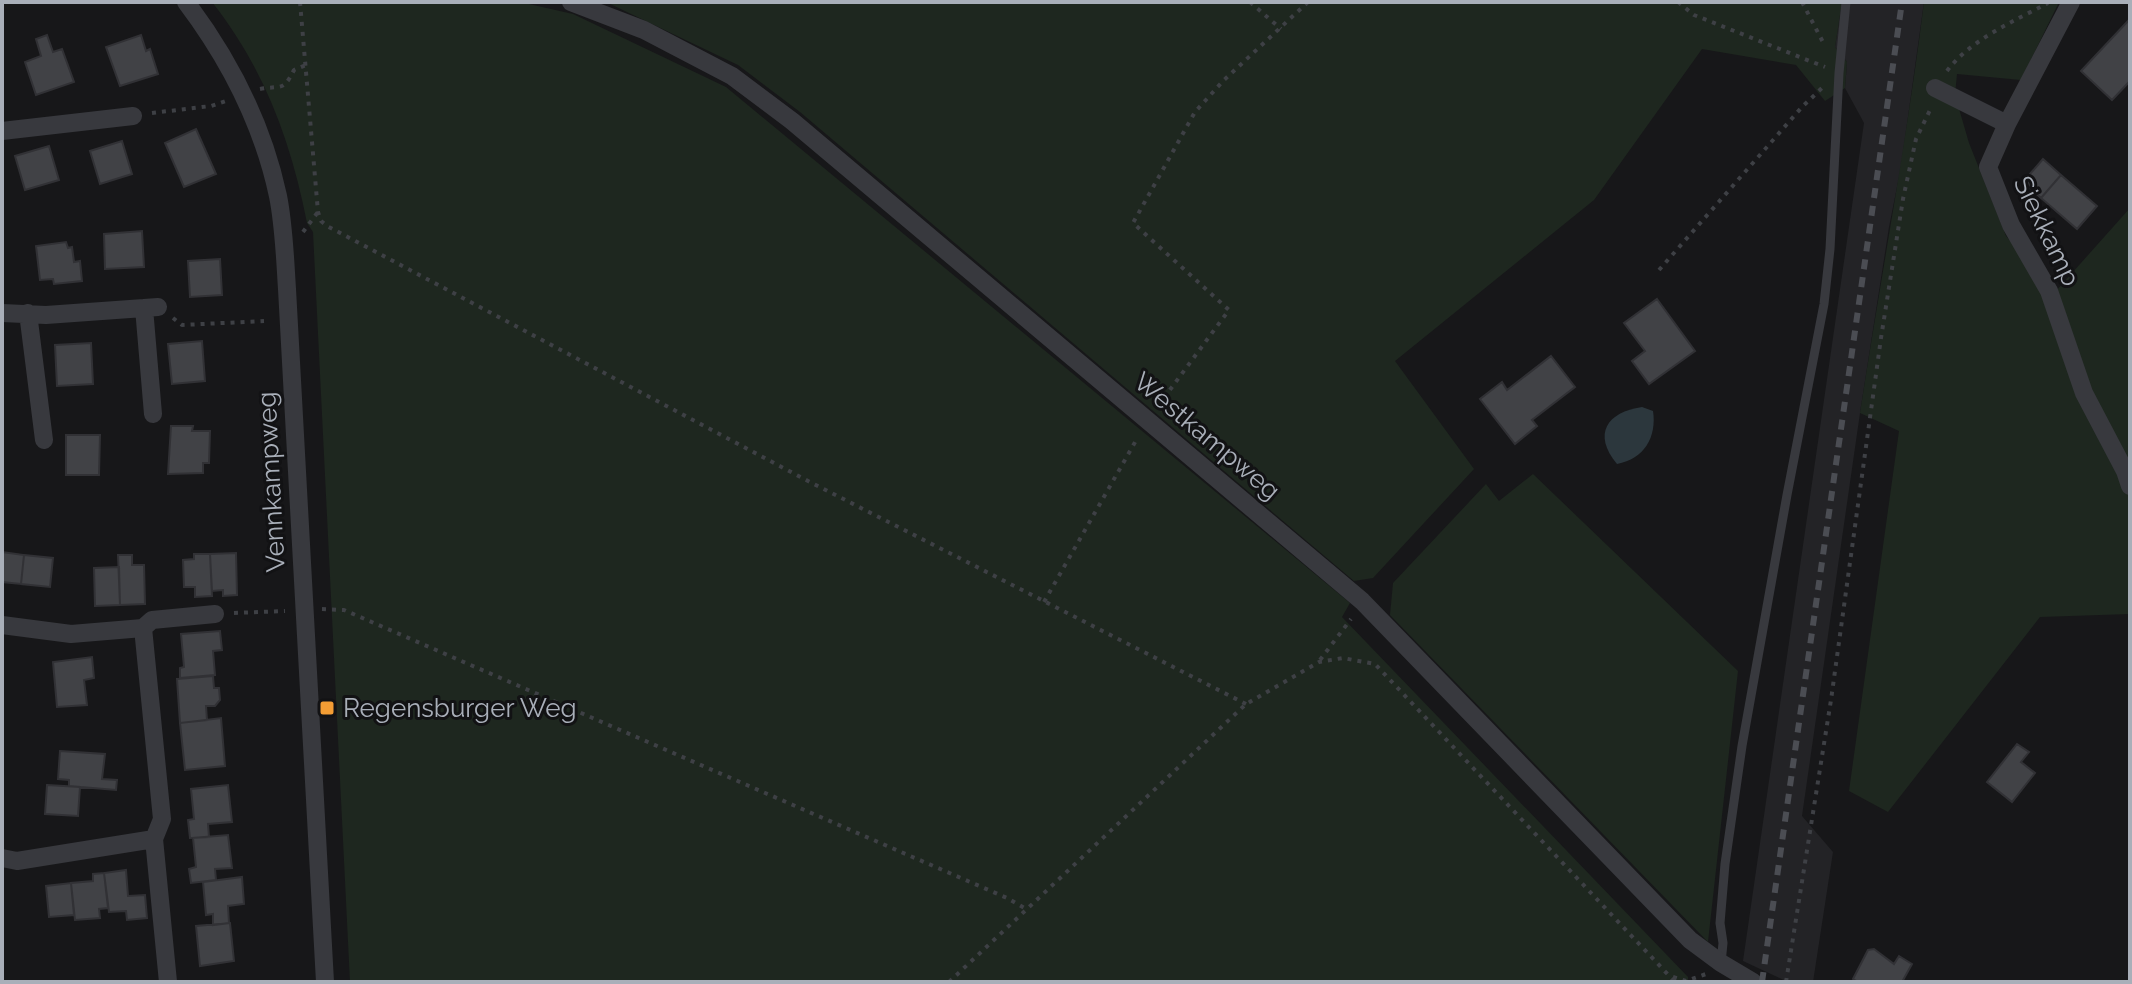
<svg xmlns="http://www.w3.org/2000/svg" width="2132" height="984" font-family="Raleway,sans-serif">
	<rect width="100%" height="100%" fill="#171719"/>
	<!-- built -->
	<path fill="#232326" d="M1842,2H1924L1901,167L1889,227L1860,413L1802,816L1833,852L1813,982H1788L1743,961L1864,123L1845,88L1847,62L1835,47Z"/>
	<!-- green -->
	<path fill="#1e271f" d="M212,2H520L573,14L726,87L1350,603L1342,617L1688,977V982H350L313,232L307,223C291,141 264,68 212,2Z
		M606,2H1842L1835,47L1847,62L1845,88L1825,101L1796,65L1702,49L1594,200L1395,361L1474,469L1373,578L1354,581L800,112L738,65Z
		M1924,2H2059L2021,80L1957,74L1955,95L1969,143L2006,236L2056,291L2130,208V614L2040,617L1888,812L1849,791L1899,431L1860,413C1881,276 1907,140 1924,2Z
		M1533,474L1738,671L1708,942L1390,615L1393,583L1486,484L1499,501Z"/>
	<!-- water -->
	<path fill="#2c373d" d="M1642,407L1653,411C1657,437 1644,459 1617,464C1592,434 1607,412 1642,407Z"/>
	<!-- building -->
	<path fill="#414246" stroke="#313135" stroke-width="2" d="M2128,21L2130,23V81L2112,100L2081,71Z
		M47,35L53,52L62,49L74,82L36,95L25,62L41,56L36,39Z
		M141,35L146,51L150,49L158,74L120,86L106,47Z
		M196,129L216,174L184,187L165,143Z
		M122,141L132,174L100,184L90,151Z
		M49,146L59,180L25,190L15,156Z
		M2043,159L2061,175L2041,198L2023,182Z
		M2061,175L2097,206L2077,229L2041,198Z
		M142,231L144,267L105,269L104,234Z
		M66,242L68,248L72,247L74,262L80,261L82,281L54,284L53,279L40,280L36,246Z
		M220,259L222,295L190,297L188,261Z
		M1657,299L1695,351L1649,384L1632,361L1645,351L1624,323Z
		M202,341L205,381L172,384L168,344Z
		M91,343L93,384L57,386L55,345Z
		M1551,356L1575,387L1532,420L1537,426L1515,444L1480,399L1502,382L1507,390Z
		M171,426H193L192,431H210L209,463H203V473L168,474Z
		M66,435H100L99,475H66Z
		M2,552L24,555L21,584L2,582Z
		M236,553L237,595L223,596V590L212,591L210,554Z
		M194,554H210L212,596L195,597V587H184L183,560L194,559Z
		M24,555L53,558L50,587L21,584Z
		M118,555H132V565H144L145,604L120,605Z
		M119,567L120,605L95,606L94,568Z
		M220,631L222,650L213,651L215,675L180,678V668L184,667L181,634Z
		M92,657L94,678L84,680L87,705L57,707L53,662Z
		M213,676L214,688H219L220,700L215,706H206L207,720L180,723L177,679Z
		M221,718L225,766L185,770L180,723Z
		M2017,744L2029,752L2021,762L2035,773L2012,802L1987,782Z
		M60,751L105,754L102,779L117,780L116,790L69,786V780L58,779Z
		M47,785L80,787L78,816L45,814Z
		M228,785L232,822L208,824L209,837L190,838L188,820L194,819L191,789Z
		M228,835L232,868L215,869L216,880L191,883L189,869L196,867L193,838Z
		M126,870L128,896L145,895L147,918L127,920L126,911L109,912L104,873Z
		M104,873L108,908L99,909L100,918L75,920L71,883L93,881V874Z
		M242,877L244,904L228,906L229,923L213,925V914L206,915L203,882Z
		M71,883L74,915L49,917L46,886Z
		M230,923L234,961L200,966L196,926Z
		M1874,949L1894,964L1899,956L1912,964L1902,982H1858L1853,979L1868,950Z"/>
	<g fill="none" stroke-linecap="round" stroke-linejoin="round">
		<!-- path -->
		<path stroke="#3e4045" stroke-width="4" stroke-dasharray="4 6" stroke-linecap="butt" d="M300,2L318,212L321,221L327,226L808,481L1246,704
			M1250,2L1281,29
			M1678,2L1694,15L1825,67
			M1802,2L1825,46
			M1947,71C1970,40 2014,21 2048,3
			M260,89C282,85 283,92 294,70L306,65
			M152,113L211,106L226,101
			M303,232L318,212
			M1659,270L1802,107L1822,88
			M173,318L182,325L264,321
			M1158,406L1229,310L1133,223L1195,112L1223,81L1308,2
			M1044,602L1138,437
			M322,609L344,610L1007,898L1026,909
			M234,613L285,611
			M1320,660L1351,619
			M1673,977L1686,981L1706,974
			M949,982L1246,704L1319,662L1343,658L1375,664L1675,982
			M1786,982L1831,700L1881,338L1903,199L1916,139L1931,108"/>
		<!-- service -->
		<path stroke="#38393e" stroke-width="9" d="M1721,963L1723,943L1720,923L1725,864L1742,746L1787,495L1824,304L1830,249L1839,73L1846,2"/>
		<!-- minor -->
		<path stroke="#38393e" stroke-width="18" d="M186,2C229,59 263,126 278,196C284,226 285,258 287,289L325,982
			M571,2L644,30L732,76L792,121L1362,601L1690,940L1721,963L1753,982
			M2071,2L2007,124L1988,167L2011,225L2049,291L2084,393L2125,471L2130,486
			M1935,88L2007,124
			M2,131L133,116
			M144,308L153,414
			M2,313L46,315L158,307
			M28,313L44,440
			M2,625L71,634L143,628L162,819L154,839L17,861L2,858
			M143,628L152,620L215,614
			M154,839L168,982"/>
		<!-- rail -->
		<path stroke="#4b4d53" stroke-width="6" stroke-dasharray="10 8" stroke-linecap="butt" d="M1762,982L1902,2"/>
	</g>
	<!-- markers -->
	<rect fill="#f39d34" stroke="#121214" stroke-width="3" x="319" y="700" width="16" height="16" rx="4"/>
	<g text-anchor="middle" stroke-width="6" stroke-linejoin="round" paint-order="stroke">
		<!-- street labels -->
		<g font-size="26" fill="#a9afb9" stroke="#121214">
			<text transform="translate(2047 231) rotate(64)" y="9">Siekkamp</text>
			<text transform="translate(1207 436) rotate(40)" y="9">Westkampweg</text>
			<text transform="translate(271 482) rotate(-93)" y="9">Vennkampweg</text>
		</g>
		<!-- poi labels -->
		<g font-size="26" fill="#a9afb9" stroke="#121214" text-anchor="start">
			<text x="343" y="717">Regensburger Weg</text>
		</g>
	</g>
	<!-- border -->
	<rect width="2132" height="984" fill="none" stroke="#a9afb9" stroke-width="8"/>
</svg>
